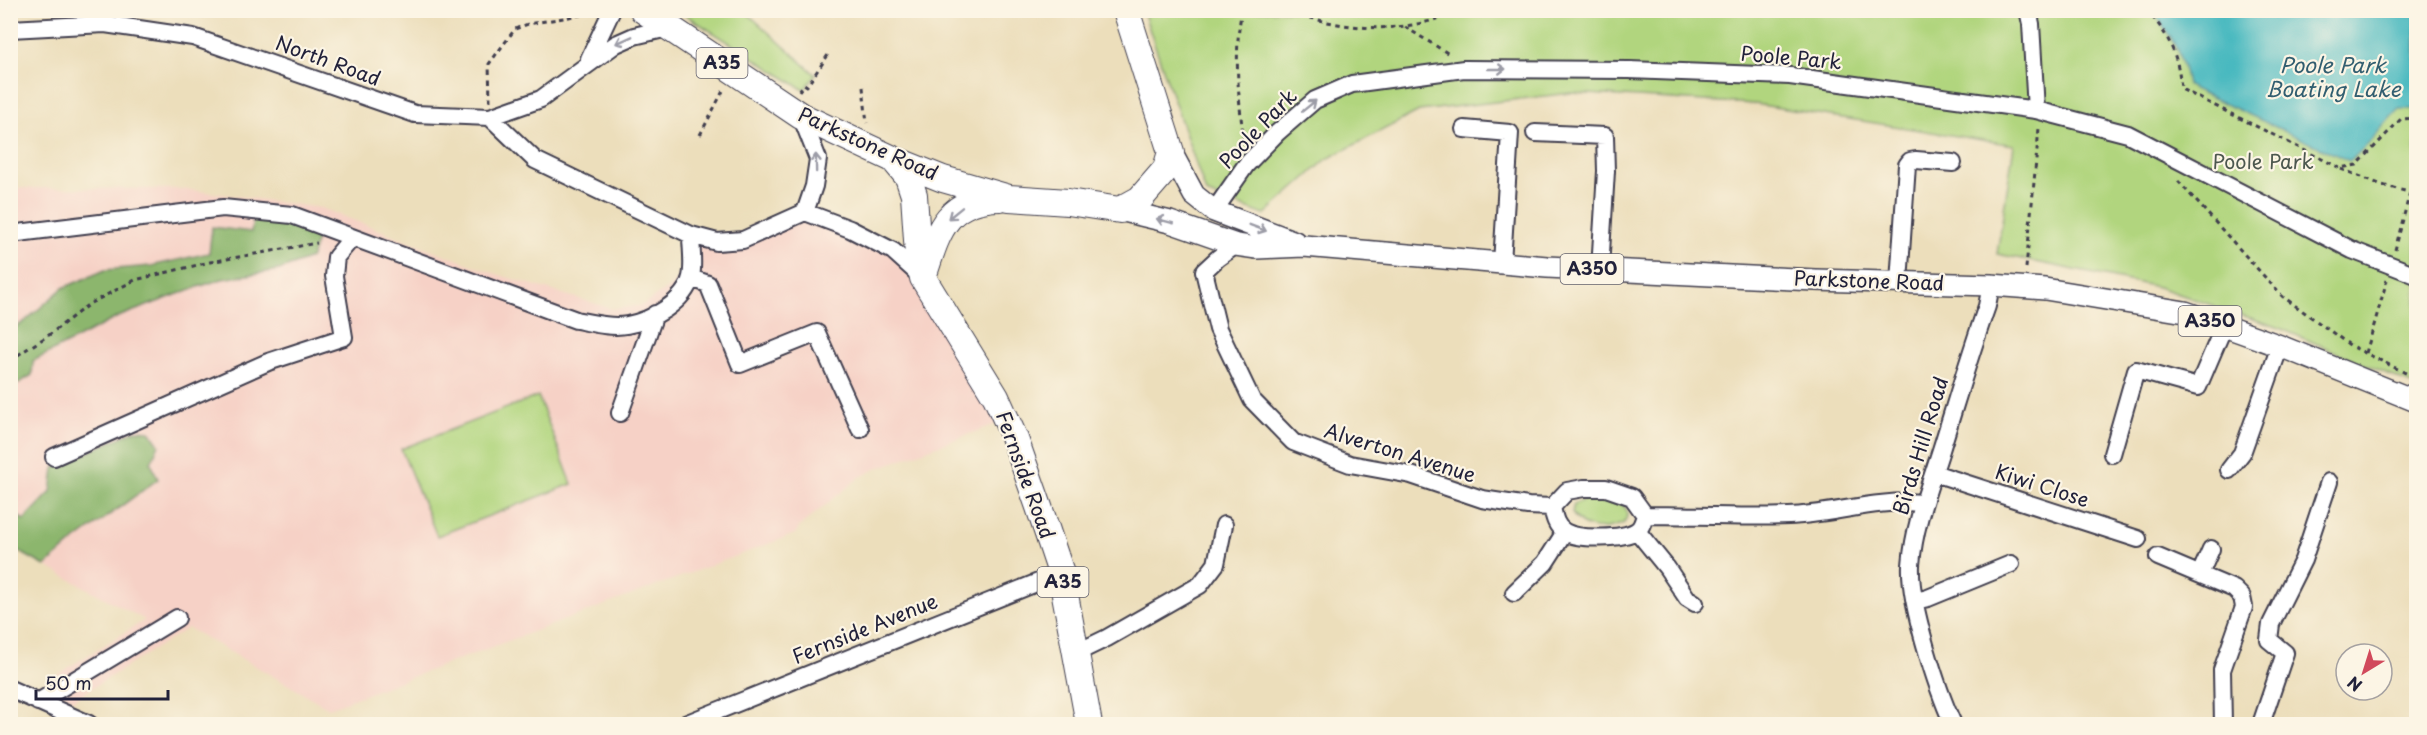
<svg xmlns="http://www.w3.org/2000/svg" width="2427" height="735" font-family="'Playpen Sans',sans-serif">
	<rect width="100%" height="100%" fill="#fcf5e5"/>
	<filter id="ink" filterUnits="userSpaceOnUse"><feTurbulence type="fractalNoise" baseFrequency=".0167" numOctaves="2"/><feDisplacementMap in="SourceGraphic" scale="12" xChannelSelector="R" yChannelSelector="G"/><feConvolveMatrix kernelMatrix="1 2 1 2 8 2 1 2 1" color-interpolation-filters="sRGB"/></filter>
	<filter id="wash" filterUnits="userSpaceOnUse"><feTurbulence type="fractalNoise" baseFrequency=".008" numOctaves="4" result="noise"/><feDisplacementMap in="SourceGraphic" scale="24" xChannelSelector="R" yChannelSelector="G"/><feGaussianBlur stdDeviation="1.35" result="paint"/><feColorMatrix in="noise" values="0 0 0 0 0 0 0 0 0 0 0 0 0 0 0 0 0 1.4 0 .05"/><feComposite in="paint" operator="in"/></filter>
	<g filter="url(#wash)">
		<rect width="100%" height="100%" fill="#ecdebb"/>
		<!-- built -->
		<path fill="#f6d1c6" d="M11,188L184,189L321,208L493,273L613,309L643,305L679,280L692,260L691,235L717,242L805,212L893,251L1007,420L878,468L860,477L801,525L795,534L329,708L188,628L73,700L45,682L145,620L11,547Z"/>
		<!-- green -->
		<path fill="#b1d57e" stroke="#6a7c5c" stroke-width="1.5" d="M679,11H750L748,14L816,75L804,90Z
			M1143,11H2416V386L2277,327L2158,287L1997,254L2014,145L1755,104L1571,93L1419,111L1327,159L1264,215L1206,193Z
			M538,396L572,484L437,536L401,449Z
			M1596,496C1611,499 1636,503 1624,523C1605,531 1583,532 1572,513L1574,504L1587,498Z"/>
		<!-- forest -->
		<path fill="#8cb66d" stroke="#576c54" stroke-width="1.5" d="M256,211L321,226L311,258L279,270L222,279L186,291L118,317L33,361L32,375L11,388V330L24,322L63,288L105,270L151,266L209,253L212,227L251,232Z
			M136,430L150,431L159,444L151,463L158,479L73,542L45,566L11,547V512L24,520L51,492L54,468Z"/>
		<!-- water -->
		<path fill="#4ab9c0" stroke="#366e7e" stroke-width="1.5" d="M2153,11H2416V109H2399C2381,126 2369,147 2349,161L2187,86C2182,53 2172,38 2153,11Z"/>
	</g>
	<g filter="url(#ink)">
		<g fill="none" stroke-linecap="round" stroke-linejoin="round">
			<!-- minor casing -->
			<g stroke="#403e4e" stroke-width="20">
				<path id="minor" d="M2028,10L2031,24L2036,110
					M10,29L105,24L193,37L415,114L490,117L541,99L616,44L634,36L668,28
					M589,59L612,10
					M490,117L535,160L691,235L717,242L743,240L805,212L814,186L818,159L801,116
					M1464,129L1510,133L1502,263
					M1535,133L1605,136L1606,171L1600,269
					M1214,211L1246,165L1277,133L1315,100L1352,84L1464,69L1629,70L1790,76L2036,110L2128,134L2352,250L2416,275
					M805,212L850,229L893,251L923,278
					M10,234L223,208L292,215L576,320C592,323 611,328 627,325C651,321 685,302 691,277C694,264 691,248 691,235
					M1236,245L1218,258L1204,271L1218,329L1252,400L1293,442L1350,464L1411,475L1482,499L1528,506L1552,507
					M691,278L708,284L740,364L817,333L860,429
					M1899,282L1907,165L1910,161L1916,160L1953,163
					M620,413L655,314
					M2112,454L2136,370L2198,387L2224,326
					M54,457L268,362L344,337L334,276L336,257L352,238
					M2229,470L2242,453L2280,346
					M1934,473L2138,539
					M1584,488H1606L1632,497L1645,515C1643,521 1642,528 1636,531C1623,539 1579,540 1565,532C1556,527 1554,517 1552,507L1567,491Z
					M1645,515C1692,515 1741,518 1789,516C1833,514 1878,499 1922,503
					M1637,531L1667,568L1687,598L1695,603
					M2158,557L2234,589L2242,597L2244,607L2222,670L2223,724
					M2200,574L2211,549
					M1514,593L1545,563L1565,532
					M1915,601L1928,598L2011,564
					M1076,653L1107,638L1200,585L1216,564L1224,525
					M10,689L89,724
					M38,702L177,618
					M685,724L1061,573
					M1953,724C1937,689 1909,603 1911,565C1914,525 1929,488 1941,450C1956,402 1970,354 1987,306L1991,285
					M2261,724L2285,653L2269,640L2271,624L2303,560L2329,482"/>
			</g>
			<!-- major casing -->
			<g stroke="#403e4e" stroke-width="24">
				<path id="major" d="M1171,152L1194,195L1214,211L1295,242
					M1120,210L1170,222L1236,245L1257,248L1304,246L1547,267L1815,280L1991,285L2045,289L2185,312L2280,346L2416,401"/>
			</g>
			<!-- highway casing -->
			<g stroke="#403e4e" stroke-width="28">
				<path id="highway" d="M643,10L801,116L893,159L943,179L1009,198L1068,202L1120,210L1140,199L1166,169L1171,152L1126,10
					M893,159L908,177L914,195L918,255L923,278L996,397L1015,439L1039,507L1061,573L1089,724
					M925,271C939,228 948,199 1000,198"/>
			</g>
			<!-- path -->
			<path stroke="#403e4e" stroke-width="3" stroke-dasharray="4.5 4.5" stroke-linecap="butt" d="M1242,10C1233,53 1239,100 1244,143
				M1284,10C1345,30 1400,37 1461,10
				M2146,10C2169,33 2179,58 2181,89L2340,168L2357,165L2401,119L2416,118
				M1405,27L1449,54
				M863,87L867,123
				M799,91L804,84L807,86L828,55
				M490,101L489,64L515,29L528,24L592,13
				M700,135L724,89
				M2341,169L2382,185L2416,194
				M2178,181L2282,296L2351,346L2416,378
				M2395,250L2416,169
				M2026,268L2039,128
				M2366,353L2387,280
				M10,360L49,335L89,304L135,280L210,262L317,243"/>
			<!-- minor -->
			<use href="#minor" stroke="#fff" stroke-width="16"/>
			<!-- major -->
			<use href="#major" stroke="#fff" stroke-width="21"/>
			<!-- highway -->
			<use href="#highway" stroke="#fff" stroke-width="26"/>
		</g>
		<!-- one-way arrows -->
		<defs><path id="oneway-shaft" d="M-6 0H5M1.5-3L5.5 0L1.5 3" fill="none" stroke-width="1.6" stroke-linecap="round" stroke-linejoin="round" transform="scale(1.5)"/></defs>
		<g stroke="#9c9ca7">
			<use href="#oneway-shaft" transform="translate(624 40) rotate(156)"/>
			<use href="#oneway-shaft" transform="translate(1497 69)"/>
			<use href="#oneway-shaft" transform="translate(1309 106) rotate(-39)"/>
			<use href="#oneway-shaft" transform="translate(816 163) rotate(-91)"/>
			<use href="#oneway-shaft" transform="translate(955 213) rotate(141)"/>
			<use href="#oneway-shaft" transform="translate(1165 221) rotate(-165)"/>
			<use href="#oneway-shaft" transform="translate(1258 228) rotate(21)"/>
		</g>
	</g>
	<g text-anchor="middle" stroke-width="4.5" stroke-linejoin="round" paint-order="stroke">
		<!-- shield labels -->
		<g fill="#fcf5e5" stroke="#63616e" stroke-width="1.5">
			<rect x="696.5" y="48" width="51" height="30" rx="4.5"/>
			<rect x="1560.5" y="254" width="63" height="30" rx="4.5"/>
			<rect x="2178.5" y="306" width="63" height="30" rx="4.5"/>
			<rect x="1037.5" y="567" width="51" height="30" rx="4.5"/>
		</g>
		<g font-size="18" font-weight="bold" fill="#22223b">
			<text x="722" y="69">A35</text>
			<text x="1592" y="275">A350</text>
			<text x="2210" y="327">A350</text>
			<text x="1063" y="588">A35</text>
		</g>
		<!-- street labels -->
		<g font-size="20" fill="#22223b" stroke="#fcf5e5">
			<text transform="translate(1791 58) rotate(5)" y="7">Poole Park</text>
			<text transform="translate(328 61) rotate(20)" y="7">North Road</text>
			<text transform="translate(1258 129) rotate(-46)" y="7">Poole Park</text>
			<text transform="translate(868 144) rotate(24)" y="7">Parkstone Road</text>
			<text transform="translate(1869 281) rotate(2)" y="7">Parkstone Road</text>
			<text transform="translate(1921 446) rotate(-73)" y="7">Birds Hill Road</text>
			<text transform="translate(1400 453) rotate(17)" y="7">Alverton Avenue</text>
			<text transform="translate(1025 475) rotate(70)" y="7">Fernside Road</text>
			<text transform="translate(2042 486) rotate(18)" y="7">Kiwi Close</text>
			<text transform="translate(865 629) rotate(-22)" y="7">Fernside Avenue</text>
		</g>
		<!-- park labels -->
		<g font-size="20" fill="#4d584f" stroke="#fcf5e5">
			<text x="2263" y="169">Poole Park</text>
		</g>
		<!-- water labels -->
		<g font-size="21" font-style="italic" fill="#325e70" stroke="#fcf5e5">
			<text x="2333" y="73">Poole Park<tspan x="2333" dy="24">Boating Lake</tspan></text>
		</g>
	</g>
	<!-- margin -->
	<rect width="2427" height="735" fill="none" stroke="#fcf5e5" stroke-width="36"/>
	<!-- north arrow -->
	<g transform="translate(2364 672) rotate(218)"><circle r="28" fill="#fcf5e5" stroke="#a5a1a1" stroke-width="1.5"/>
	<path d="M0-4.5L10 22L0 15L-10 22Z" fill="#d1495b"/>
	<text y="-9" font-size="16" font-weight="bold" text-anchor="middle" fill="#22223b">N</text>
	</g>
	<!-- scale -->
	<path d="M36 690v9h132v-9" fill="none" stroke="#22223b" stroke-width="3"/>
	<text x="45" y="690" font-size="18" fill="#22223b" stroke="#fcf5e5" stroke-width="4.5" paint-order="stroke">50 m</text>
</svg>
